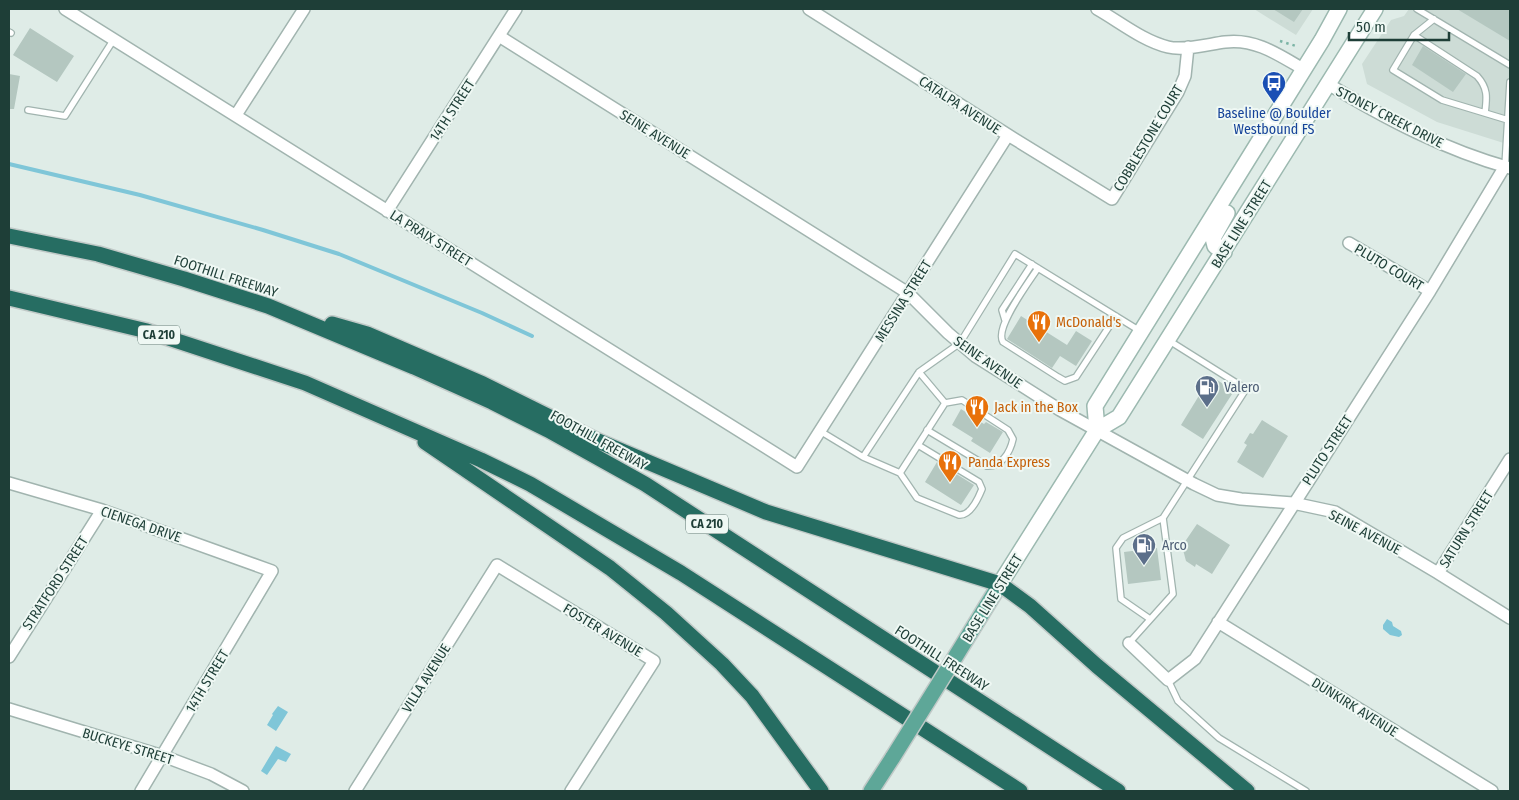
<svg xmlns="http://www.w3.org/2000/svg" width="1519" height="800" font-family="'Fira Sans Condensed',sans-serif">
	<rect width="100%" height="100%" fill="#dfece7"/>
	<!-- built -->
	<path fill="#cddcd6" d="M1254,9H1313L1296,35Z
		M1409,9H1510V145L1437,122L1367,84L1362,64L1391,20L1404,16Z"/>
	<!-- water -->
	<path fill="#7fc6d8" d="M1387,619L1392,622L1393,626L1401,631L1402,635L1399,637L1390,635L1383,629V625Z
		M278,706L288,712L276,731L267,725L273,715L272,714Z
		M276,746L291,754L286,762L278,759L267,775L261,771Z"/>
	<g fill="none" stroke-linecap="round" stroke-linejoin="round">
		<!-- stream -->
		<path stroke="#7fc6d8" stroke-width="4" d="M9,164L140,195L263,230L339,254L482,313L532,336"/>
	</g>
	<!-- building -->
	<path fill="#b4c7c0" d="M1273,9H1303L1294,22Z
		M1457,9H1510V41Z
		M30,28L74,56L57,82L13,55Z
		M1423,46L1466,74L1453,92L1412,65Z
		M9,74L20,76L14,109H9Z
		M1021,316L1067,345L1076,331L1092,341L1076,366L1060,356L1052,368L1007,339Z
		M1211,376L1234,391L1203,439L1181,425Z
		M961,409L984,424L986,422L1003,432L990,453L971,441L973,438L952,425Z
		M1262,420L1288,436L1263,478L1237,462L1247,445L1244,443L1250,433L1253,434Z
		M937,462L974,485L961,505L925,482Z
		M1197,524L1230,545L1212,574L1196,564L1195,567L1186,561L1182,546Z
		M1157,548L1161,580L1128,584L1124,552Z"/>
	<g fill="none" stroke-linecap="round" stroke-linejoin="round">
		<!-- lane casing -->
		<g stroke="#a1b4af" stroke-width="8">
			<path id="lane" d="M1417,9L1510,65
				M1434,19L1414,35L1393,70L1442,100L1508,120
				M9,32L11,33
				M1414,35L1477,76C1488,88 1487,97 1485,113
				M28,110L65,116L114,39
				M1505,166L1510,82
				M1038,268C1029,282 994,328 1003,342L1058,377L1065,381L1076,377L1116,316
				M1005,320L1002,310L1032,264
				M927,430L987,466C1001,467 1010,453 1013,439L1008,430L962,400L945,403
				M820,431L863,457L919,372L960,343L1015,254L1140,331
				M863,457L900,473L945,403L919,372
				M900,473L917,498L959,515C970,516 978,499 982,489L979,482L918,445
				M1150,619L1121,599L1116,548L1123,538L1163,518
				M1129,643L1173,594L1163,518L1246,389L1168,340
				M1168,680L1178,701L1219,738L1306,791"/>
		</g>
		<!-- street casing -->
		<g stroke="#a1b4af" stroke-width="14">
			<path id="street" d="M65,9L797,467L1008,135
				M809,9L1008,135L1112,199L1178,92L1185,76L1188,47
				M1097,9C1120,22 1143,41 1168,47C1184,51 1209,44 1225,42C1255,38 1279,55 1303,69
				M499,36L908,293L948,333L975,356L1060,410L1194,484L1217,495L1241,499L1293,503L1335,512L1438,573L1510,618
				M1328,84C1386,119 1445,150 1510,168
				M236,115L304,9
				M387,211L516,9
				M1349,243L1430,291
				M9,483L102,510L272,571L141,791
				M1438,573L1510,459
				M1218,622L1492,791
				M1129,643L1168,680L1195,659L1430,291L1505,166
				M9,657L102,510
				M9,709L163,756L211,774L243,791
				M355,791L497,565L654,661L571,791"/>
		</g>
		<!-- secondary casing -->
		<g stroke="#9cb9b0" stroke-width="18">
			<path id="secondary" d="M1224,252L1215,246L1213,238L1227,213
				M1097,430L1095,406L1322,40L1339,9
				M1000,584L1097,430L1119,417L1375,9"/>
		</g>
		<!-- primary casing -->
		<g stroke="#c0c9c7" stroke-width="18">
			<path id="primary" d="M951,664L1000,584
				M871,791L893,757"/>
		</g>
		<!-- highway casing -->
		<g stroke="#c0c9c7" stroke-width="18">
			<path id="highway" d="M9,236L98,254L184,279L268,306L414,367L492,402L548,430L645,484L1118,791
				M9,298L147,331L305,383L481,460L530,484L681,573L1020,791
				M332,324L367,334L483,384L598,441L766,512L1000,584L1030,606L1097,666L1247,791
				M425,442L610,568L666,613L722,664L752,696L821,791"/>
		</g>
		<!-- path -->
		<path stroke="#7bb4a5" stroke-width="2.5" stroke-dasharray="2.5 4" stroke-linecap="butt" d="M1280,41L1296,46"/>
		<!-- lane -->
		<use href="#lane" stroke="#fff" stroke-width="5.5"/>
		<!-- street -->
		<use href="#street" stroke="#fff" stroke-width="11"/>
		<!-- secondary -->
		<use href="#secondary" stroke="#fff" stroke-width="15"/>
		<!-- primary -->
		<use href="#primary" stroke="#5ea798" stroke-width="15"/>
		<!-- highway -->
		<use href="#highway" stroke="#266d62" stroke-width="15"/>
		<!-- primary-bridge casing -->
		<g stroke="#c0c9c7" stroke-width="18" stroke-linecap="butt">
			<path id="primary-bridge" d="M893,757L951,664"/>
		</g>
		<!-- primary-bridge -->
		<use href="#primary-bridge" stroke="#5ea798" stroke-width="15"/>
	</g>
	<!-- icons -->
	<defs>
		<g id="bus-pin" transform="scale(1.25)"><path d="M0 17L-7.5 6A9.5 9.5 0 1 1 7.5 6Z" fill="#1a4fb4" stroke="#eff8f4"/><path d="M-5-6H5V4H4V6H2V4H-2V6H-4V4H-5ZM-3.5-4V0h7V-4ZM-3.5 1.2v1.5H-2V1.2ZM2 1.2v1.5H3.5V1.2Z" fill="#fff"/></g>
		<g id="restaurant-pin" transform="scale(1.25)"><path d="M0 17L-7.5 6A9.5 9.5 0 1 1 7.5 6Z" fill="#e8710a" stroke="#eff8f4"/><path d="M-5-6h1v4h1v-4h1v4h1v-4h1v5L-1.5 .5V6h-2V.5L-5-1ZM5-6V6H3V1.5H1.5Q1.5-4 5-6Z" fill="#fff"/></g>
		<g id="fuel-pin" transform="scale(1.25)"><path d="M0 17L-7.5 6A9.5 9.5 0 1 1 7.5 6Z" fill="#5c6f8a" stroke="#eff8f4"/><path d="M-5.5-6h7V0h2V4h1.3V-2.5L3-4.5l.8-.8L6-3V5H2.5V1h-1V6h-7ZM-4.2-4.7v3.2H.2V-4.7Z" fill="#fff"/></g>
	</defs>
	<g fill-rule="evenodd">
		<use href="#bus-pin" x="1274" y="83"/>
		<use href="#restaurant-pin" x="1039" y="322"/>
		<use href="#fuel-pin" x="1207" y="387"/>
		<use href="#restaurant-pin" x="977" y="407"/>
		<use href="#restaurant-pin" x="950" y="462"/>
		<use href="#fuel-pin" x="1144" y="545"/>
	</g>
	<g text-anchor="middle" stroke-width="4" stroke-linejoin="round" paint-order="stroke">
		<!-- shield labels -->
		<g fill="#eff8f4" stroke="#5d7670" stroke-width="1">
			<rect x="138" y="325.5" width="42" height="19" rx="4"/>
			<rect x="686" y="514.5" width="42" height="19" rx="4"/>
		</g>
		<g font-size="12" font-weight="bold" fill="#1e3e37">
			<text x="159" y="339">CA 210</text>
			<text x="707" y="528">CA 210</text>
		</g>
		<!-- street labels -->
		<g font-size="14" fill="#1e3e37" stroke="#eff8f4">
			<text transform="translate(960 105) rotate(33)" y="5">CATALPA AVENUE</text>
			<text transform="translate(452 110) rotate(-57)" y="5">14TH STREET</text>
			<text transform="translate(1390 117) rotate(27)" y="5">STONEY CREEK DRIVE</text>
			<text transform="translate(655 134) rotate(32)" y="5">SEINE AVENUE</text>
			<text transform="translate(1148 138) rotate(-59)" y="5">COBBLESTONE COURT</text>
			<text transform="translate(1241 224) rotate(-58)" y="5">BASE LINE STREET</text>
			<text transform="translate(431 238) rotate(32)" y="5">LA PRAIX STREET</text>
			<text transform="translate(1389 267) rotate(31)" y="5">PLUTO COURT</text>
			<text transform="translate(226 276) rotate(18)" y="5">FOOTHILL FREEWAY</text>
			<text transform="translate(903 301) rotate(-58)" y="5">MESSINA STREET</text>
			<text transform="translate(988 362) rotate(35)" y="5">SEINE AVENUE</text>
			<text transform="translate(599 440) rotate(29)" y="5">FOOTHILL FREEWAY</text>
			<text transform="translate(1327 450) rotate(-57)" y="5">PLUTO STREET</text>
			<text transform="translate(141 524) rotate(19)" y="5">CIENEGA DRIVE</text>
			<text transform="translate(1466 529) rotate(-58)" y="5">SATURN STREET</text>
			<text transform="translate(1365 532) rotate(28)" y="5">SEINE AVENUE</text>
			<text transform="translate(55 583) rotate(-57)" y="5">STRATFORD STREET</text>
			<text transform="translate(992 598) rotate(-58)" y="5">BASE LINE STREET</text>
			<text transform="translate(603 630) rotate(31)" y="5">FOSTER AVENUE</text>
			<text transform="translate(942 658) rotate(33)" y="5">FOOTHILL FREEWAY</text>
			<text transform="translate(426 678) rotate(-58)" y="5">VILLA AVENUE</text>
			<text transform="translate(207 681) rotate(-59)" y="5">14TH STREET</text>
			<text transform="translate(1355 707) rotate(32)" y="5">DUNKIRK AVENUE</text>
			<text transform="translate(128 746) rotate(17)" y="5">BUCKEYE STREET</text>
		</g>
		<!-- transit labels -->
		<g font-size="14" fill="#164399" stroke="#eff8f4">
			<text x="1274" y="118">Baseline @ Boulder<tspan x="1274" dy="16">Westbound FS</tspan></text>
		</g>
		<!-- food labels -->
		<g font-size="14" fill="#c56008" stroke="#eff8f4" text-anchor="start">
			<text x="1056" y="327">McDonald's</text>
			<text x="994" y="412">Jack in the Box</text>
			<text x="968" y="467">Panda Express</text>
		</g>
		<!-- service labels -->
		<g font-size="14" fill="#4e5e75" stroke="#eff8f4" text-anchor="start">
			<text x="1224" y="392">Valero</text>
			<text x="1162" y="550">Arco</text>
		</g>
	</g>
	<!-- border -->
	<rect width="1519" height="800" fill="none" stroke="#1e3e37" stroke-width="20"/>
	<!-- scale -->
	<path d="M1349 32v8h100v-8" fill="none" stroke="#1e3e37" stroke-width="2.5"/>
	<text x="1356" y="32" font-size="15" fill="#1e3e37" stroke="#eff8f4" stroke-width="4" paint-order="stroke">50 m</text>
</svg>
